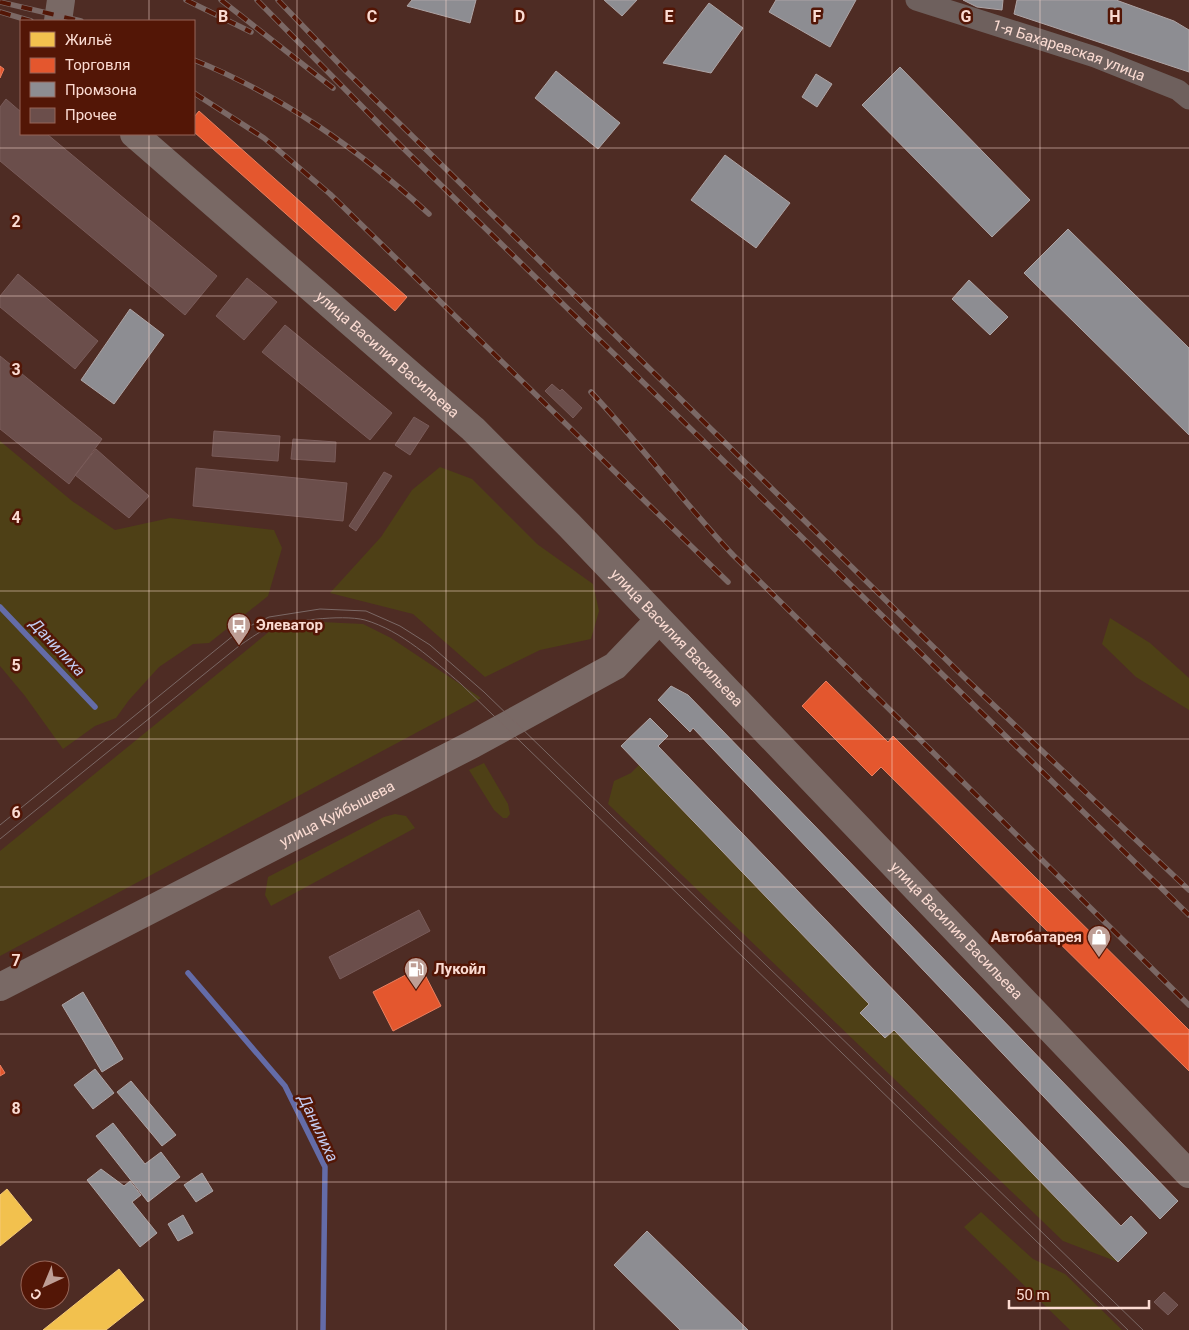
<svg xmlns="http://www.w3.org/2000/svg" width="1189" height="1330" font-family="Roboto,sans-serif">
	<rect width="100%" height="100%" fill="#4e2c24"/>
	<!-- green -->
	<path fill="#4e4016" d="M0,441L72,501L115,530L170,518L274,530L282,548L268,596L209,643L193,644L159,667L129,700L116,718L95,726L63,749L25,696L0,666Z
		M440,467L472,479L537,544L593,584L599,611L591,639L540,650L485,677L413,614L330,593L381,537L412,490Z
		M1110,618L1150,643L1189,678V710L1136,677L1102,644Z
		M321,622L363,624L391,638L481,698L0,956V851L270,631Z
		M484,763L508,804L510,814L507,818H503L494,810L469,770Z
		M639,765L869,1004L861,1013L884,1038L894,1030L1118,1262L1063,1241L608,804L614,781L631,773Z
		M395,814L406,816L415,828L271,906L265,895L268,877L384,817Z
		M981,1212L1033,1259L1065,1274L1122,1330H1070L964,1227Z"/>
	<!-- homes -->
	<path fill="#f2c14e" stroke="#f5c976" d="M7,1189L32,1220L0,1246V1195Z
		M119,1269L144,1300L106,1330H43Z"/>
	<!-- shops -->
	<path fill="#e4572e" stroke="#eb7f5f" d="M0,66L4,69L0,78Z
		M199,111L407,297L395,311L194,132V117Z
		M826,681L888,742L893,736L1189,1030V1071L881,767L872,776L802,706Z
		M421,967L441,1006L393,1031L373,992Z
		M0,1065L5,1073L0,1076Z"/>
	<!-- industry -->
	<path fill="#8d8d92" stroke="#aea4a5" d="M412,0H476L470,23L407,6Z
		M604,0H637L622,16Z
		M776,0H856L830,47L769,12Z
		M963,0H1003L1002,10L977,7Z
		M1017,0H1116L1174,21L1189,30V72L1014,14Z
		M709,3L743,28L711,73L663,63Z
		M900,67L1030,200L992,237L862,105Z
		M556,71L620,123L598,149L535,98Z
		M816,74L832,84L817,107L802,97Z
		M725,155L790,203L756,248L691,200Z
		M1068,229L1189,348V435L1024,273Z
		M969,280L1008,317L990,335L952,299Z
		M130,309L164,335L114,404L81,380Z
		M671,686L688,695L1178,1201L1160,1219L693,728L690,732L658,700Z
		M650,718L668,736L658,746L1121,1226L1131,1216L1147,1233L1118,1262L894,1030L885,1038L860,1013L869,1004L621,746Z
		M83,992L123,1059L102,1072L62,1005Z
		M95,1069L114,1093L93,1109L74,1085Z
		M131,1081L176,1135L162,1146L117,1092Z
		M113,1123L145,1164L161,1152L180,1177L148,1202L96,1136Z
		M101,1169L124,1186L130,1181L141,1195L132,1202L157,1233L140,1247L87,1180Z
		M202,1173L213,1191L196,1202L184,1185Z
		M183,1215L193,1233L178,1241L168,1224Z
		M647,1231L748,1330H680L614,1265Z"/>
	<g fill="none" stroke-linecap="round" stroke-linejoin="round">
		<!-- stream -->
		<path stroke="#646ca8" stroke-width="5.5" d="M0,607L95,707
			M188,973L285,1086L325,1167L323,1330"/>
	</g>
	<!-- building -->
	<path fill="#6b4e4b" stroke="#795b59" d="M6,99L21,112V134H47L217,276L185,315L0,161V107Z
		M18,274L98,341L75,369L0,307V296Z
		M247,278L277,302L244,340L216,316Z
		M285,325L392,413L370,440L262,352Z
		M0,356L102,439L69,484L0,429Z
		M552,384L560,391L562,389L582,408L573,418L545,391Z
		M414,417L429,426L410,455L395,445Z
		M214,431L280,436L278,461L212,456Z
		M293,439L336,442L335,462L291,459Z
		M96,449L149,496L129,518L75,475Z
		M196,468L347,483L343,521L193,506Z
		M384,472L392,476L356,531L349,526Z
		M419,910L430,931L340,979L329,957Z
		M1164,1292L1178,1305L1168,1315L1154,1302Z"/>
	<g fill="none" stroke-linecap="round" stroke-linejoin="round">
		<!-- street -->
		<path stroke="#6e605d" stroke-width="21" id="s1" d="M916,0L1095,57L1178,90L1189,99"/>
		<!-- secondary -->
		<g stroke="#796965" stroke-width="28">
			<path d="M58,21L61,0"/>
			<path id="s2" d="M134,134L473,429L569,525L1189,1174"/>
			<path id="s3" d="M0,987L473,744L615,666L659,620"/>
		</g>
		<!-- tram -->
		<path stroke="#7b6865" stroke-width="1" d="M0,825L239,631L269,617L320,609L366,611L400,626L430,645L484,692L1143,1330
			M0,839L239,646C248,640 257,633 266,629C289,621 341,614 365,620C402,631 433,660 461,684L1128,1330"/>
		<!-- rail casing -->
		<g stroke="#7b6865" stroke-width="5.5">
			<path id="rail" d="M186,0L251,32
				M221,0L333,88
				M257,0L401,146L1189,915
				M278,0L346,71L965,678L1189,890
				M0,2L81,21
				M0,12L31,21
				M194,60C283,96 358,149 429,214
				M194,93L264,138L330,194L728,582
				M591,392C641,445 684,503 733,555L1189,1005"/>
		</g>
		<!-- rail -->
		<use href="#rail" stroke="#531606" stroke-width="4" stroke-dasharray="11" stroke-linecap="butt"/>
	</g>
	<!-- grid -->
	<path fill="none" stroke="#fbdbd2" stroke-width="1" stroke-opacity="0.55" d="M149,0V21M297,0V1330M446,0V1330M594,0V1330M743,0V1330M892,0V1330M1040,0V1330M149,134V1330M0,148H1189M0,296H1189M0,443H1189M0,591H1189M0,739H1189M0,887H1189M0,1034H1189M0,1182H1189"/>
	<!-- icons -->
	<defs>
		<g id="bus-pin" transform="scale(1.25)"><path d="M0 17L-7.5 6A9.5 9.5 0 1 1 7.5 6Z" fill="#be9e95" stroke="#531606"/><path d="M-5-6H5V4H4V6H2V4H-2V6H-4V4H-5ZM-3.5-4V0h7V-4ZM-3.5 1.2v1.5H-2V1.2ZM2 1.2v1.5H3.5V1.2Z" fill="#fff"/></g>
		<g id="shop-pin" transform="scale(1.25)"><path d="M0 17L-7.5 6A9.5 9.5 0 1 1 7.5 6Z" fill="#be9e95" stroke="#531606"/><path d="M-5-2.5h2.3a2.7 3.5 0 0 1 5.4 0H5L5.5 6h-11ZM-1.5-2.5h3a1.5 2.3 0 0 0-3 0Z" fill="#fff"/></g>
		<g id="fuel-pin" transform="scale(1.25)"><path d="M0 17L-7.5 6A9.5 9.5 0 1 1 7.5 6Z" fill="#be9e95" stroke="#531606"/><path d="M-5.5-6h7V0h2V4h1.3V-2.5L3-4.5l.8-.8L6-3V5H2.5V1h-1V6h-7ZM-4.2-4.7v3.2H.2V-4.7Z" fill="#fff"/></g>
	</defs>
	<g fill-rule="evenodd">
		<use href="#bus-pin" x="239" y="625"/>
		<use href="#shop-pin" x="1099" y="937"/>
		<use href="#fuel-pin" x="416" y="969"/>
	</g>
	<g text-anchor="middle" stroke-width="5" stroke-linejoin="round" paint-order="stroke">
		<!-- street labels -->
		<g font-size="15" fill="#fbdbd2" stroke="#531606">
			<text dy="5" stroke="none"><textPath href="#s1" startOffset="161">1-я Бахаревская улица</textPath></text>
			<text dy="5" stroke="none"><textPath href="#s2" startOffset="336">улица Василия Васильева</textPath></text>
			<text dy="5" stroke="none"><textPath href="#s2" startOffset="741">улица Василия Васильева</textPath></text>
			<text dy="5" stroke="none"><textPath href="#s3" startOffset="379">улица Куйбышева</textPath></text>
			<text dy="5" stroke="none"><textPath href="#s2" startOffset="1146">улица Василия Васильева</textPath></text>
		</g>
		<!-- poi labels -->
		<g font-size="15" font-weight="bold" fill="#fbdbd2" stroke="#531606" text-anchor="start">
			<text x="256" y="630">Элеватор</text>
			<text x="1082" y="942" text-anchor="end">Автобатарея</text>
			<text x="434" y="974">Лукойл</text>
		</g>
		<!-- water labels -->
		<g font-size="16" font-style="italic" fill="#c3ccf2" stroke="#531606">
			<text transform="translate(58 647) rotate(47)" y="6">Данилиха</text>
			<text transform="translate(319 1128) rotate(65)" y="6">Данилиха</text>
		</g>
	</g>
	<g font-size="16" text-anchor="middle" font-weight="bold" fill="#fbdbd2" stroke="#531606" stroke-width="5" stroke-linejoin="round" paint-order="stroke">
		<text x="223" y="22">B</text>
		<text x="372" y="22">C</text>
		<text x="520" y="22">D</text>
		<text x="669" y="22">E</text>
		<text x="817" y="22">F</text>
		<text x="966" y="22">G</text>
		<text x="1115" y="22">H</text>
		<text x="16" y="227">2</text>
		<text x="16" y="375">3</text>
		<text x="16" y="523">4</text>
		<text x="16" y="671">5</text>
		<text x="16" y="818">6</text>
		<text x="16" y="966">7</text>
		<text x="16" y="1114">8</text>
	</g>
	<!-- legend -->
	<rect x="20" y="20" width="175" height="115" fill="#531606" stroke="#966558"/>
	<rect x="30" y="32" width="25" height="15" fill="#f2c14e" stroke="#966558"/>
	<text x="65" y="45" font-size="15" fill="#fbdbd2">Жильё</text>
	<rect x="30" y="58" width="25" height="15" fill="#e4572e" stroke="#966558"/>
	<text x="65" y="70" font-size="15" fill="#fbdbd2">Торговля</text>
	<rect x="30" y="82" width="25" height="15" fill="#8d8d92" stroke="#966558"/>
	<text x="65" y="95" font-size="15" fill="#fbdbd2">Промзона</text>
	<rect x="30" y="108" width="25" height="15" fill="#6b4e4b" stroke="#966558"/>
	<text x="65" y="120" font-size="15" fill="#fbdbd2">Прочее</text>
	<!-- north arrow -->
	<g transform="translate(45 1285) rotate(224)"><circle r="24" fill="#531606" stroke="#966558"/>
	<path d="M0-4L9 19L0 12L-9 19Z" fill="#be9e95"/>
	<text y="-8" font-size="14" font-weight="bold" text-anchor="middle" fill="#fbdbd2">С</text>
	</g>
	<!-- scale -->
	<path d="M1009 1300v8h140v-8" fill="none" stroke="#fbdbd2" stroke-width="2.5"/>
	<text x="1016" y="1300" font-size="15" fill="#fbdbd2" stroke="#531606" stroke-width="4" paint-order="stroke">50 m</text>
</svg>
